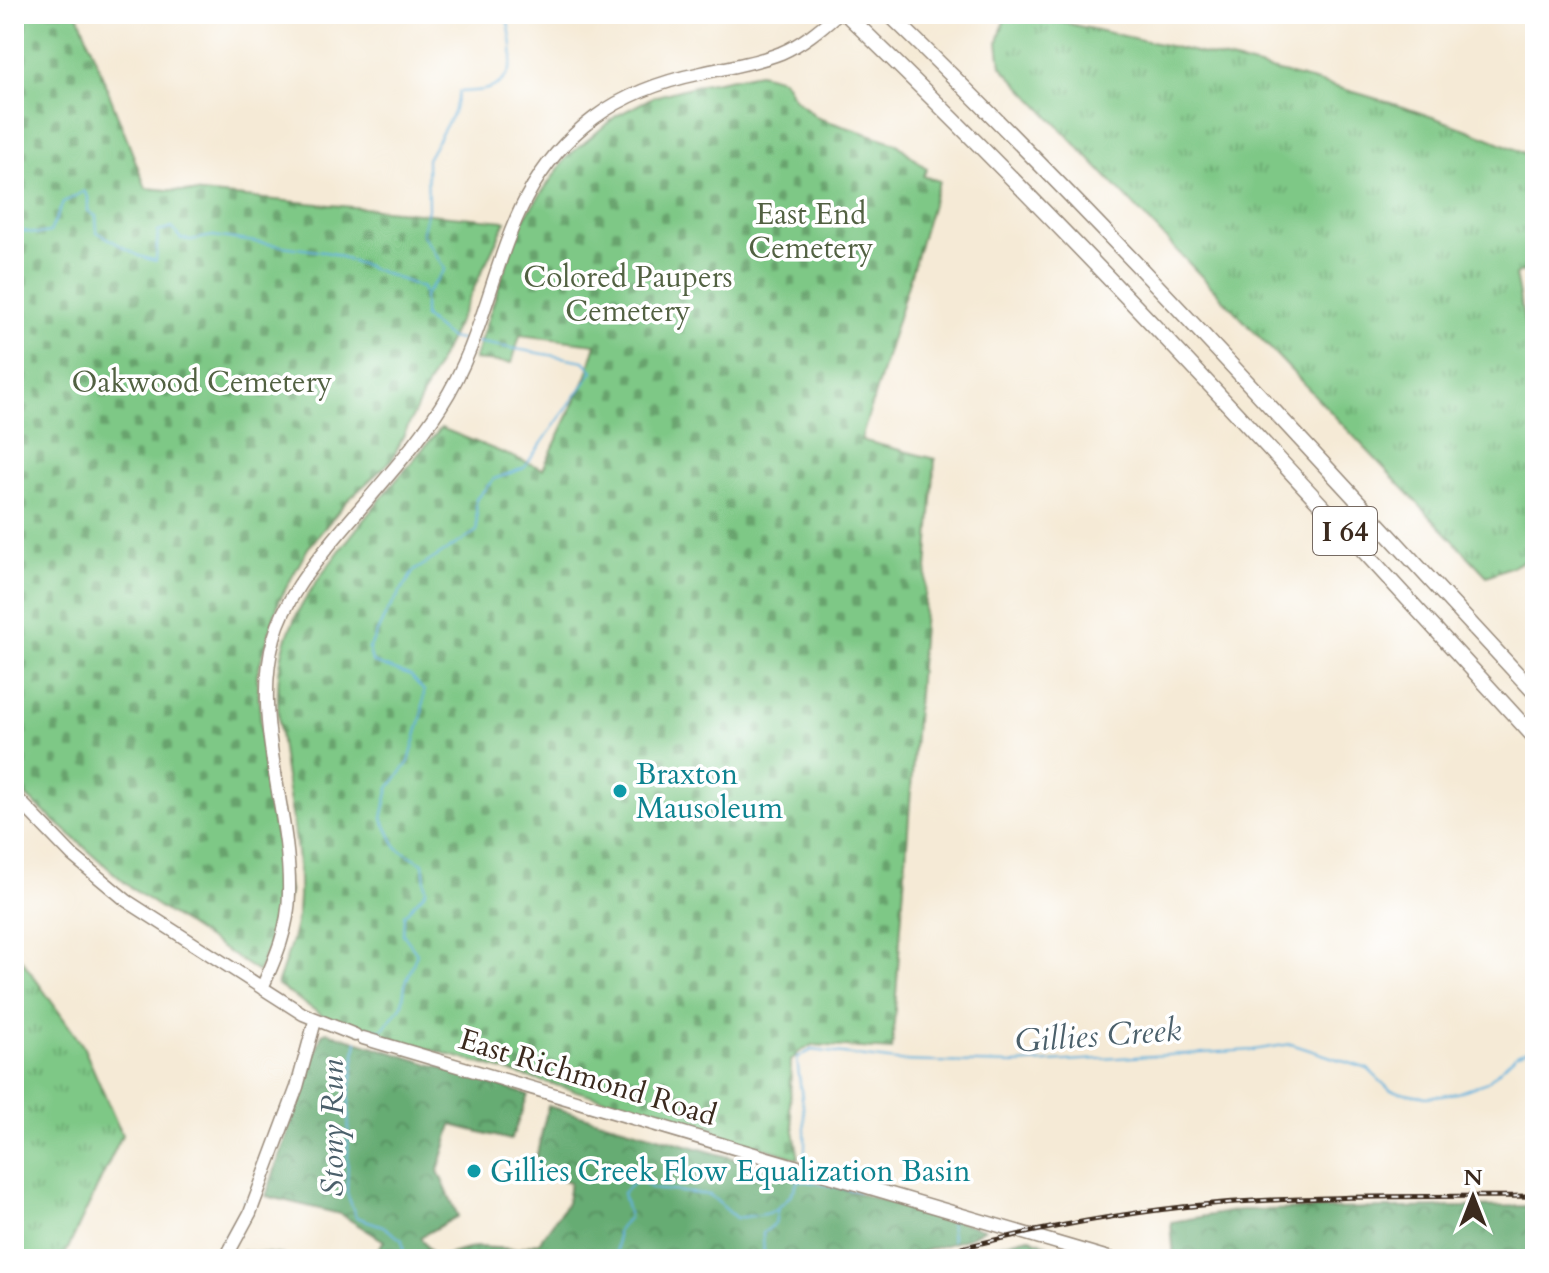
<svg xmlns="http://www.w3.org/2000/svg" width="1549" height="1273" font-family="Cardo,serif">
	<defs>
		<pattern id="grass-tufts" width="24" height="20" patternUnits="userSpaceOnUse" patternTransform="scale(2)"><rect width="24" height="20" fill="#7ec886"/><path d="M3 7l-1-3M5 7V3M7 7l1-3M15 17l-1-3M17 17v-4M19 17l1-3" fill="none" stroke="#68a36d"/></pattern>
		<pattern id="forest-crowns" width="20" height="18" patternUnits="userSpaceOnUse" patternTransform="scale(2)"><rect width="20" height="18" fill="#66ac73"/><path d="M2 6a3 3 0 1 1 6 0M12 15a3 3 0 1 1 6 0" fill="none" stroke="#558c5e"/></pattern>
		<pattern id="cemetery-stones" width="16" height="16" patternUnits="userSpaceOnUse" patternTransform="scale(2)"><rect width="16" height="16" fill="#7ec886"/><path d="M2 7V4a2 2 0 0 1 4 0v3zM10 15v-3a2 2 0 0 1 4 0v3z" fill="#68a36d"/></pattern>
	</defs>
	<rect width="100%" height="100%" fill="#fff"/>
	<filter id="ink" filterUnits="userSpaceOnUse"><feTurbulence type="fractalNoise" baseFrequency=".0125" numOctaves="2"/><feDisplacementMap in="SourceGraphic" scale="16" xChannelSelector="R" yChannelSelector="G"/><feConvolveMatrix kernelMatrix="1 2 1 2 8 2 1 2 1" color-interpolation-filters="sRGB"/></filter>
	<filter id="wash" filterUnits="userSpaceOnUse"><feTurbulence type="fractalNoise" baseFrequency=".006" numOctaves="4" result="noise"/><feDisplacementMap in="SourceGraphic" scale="32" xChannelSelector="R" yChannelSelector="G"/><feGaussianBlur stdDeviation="1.8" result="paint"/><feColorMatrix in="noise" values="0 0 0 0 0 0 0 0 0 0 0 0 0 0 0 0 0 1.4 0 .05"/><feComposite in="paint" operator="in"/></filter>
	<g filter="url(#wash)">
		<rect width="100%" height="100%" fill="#f5ead6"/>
		<!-- grass -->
		<path fill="url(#grass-tufts)" stroke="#5c7952" stroke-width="2" d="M1006,14H1026C1197,54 1375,84 1535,158V266L1515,275L1530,351L1535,355V557L1487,576L1001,66L998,42Z
			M22,960L83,1046L122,1135L63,1259H14V965Z"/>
		<!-- forest -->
		<path fill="url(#forest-crowns)" stroke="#506b48" stroke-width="2" d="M327,1032L528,1095L511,1140L452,1125L438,1171L458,1216L420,1237L435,1258L475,1247L518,1249L539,1242L567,1203L570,1182L533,1171L548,1106L984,1229L966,1239L896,1259H370L384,1241L340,1214L266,1196L322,1034Z
			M1535,1206V1259H1174L1171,1222L1240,1210Z
			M1028,1237L1080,1259H944Z
			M242,1251L282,1255L287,1259H235Z"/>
		<!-- cemetery -->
		<path fill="url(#cemetery-stones)" stroke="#5c7952" stroke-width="2" d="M14,14H78L146,188L506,221L392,460L346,502L308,548L279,601L257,674L266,791L289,892L258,972L132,889L26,796L14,781Z
			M759,73L783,79L795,99L818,118L896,143L927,169L923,176L939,181L861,440L935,459L892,1050L812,1045L798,1053L791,1061L790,1108L799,1159L668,1117L355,1028L325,1017L277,985C287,956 298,928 299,897C302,819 262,716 285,643C296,608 318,579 340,550C372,508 406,468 441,428L543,469L586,378L596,344L520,335L512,363L474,360L520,224L566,158L616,116L653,97L702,84Z"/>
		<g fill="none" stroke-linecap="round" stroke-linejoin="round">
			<!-- stream -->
			<path stroke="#64b2de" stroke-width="2" d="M14,229L38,234L50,232L63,203L84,191L88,197V211L96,216L97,232L139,256L156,261L158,232L172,228L181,239L191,240L213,236L331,253L423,288V293
				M466,341L449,338L424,317V296L445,269L422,234L428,209L427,159L453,113L459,92C469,91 481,92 491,88C522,75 512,39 506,14
				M363,1032L366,1028L382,1030L402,1005L405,985L417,953L403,934L404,915L426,891L423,863L397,848L382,818L389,788L409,762L422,715L424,691L411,676L372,662L369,649L386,614L414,571L477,531L476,499L494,479L524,468L593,371L584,361L476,342
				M357,1041L349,1099L347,1193L356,1217L383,1226L402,1240L404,1255L401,1259
				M799,1180L859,1191
				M244,1204V1199
				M946,1216L950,1218L952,1240
				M957,1254L971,1259
				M212,1259L240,1212
				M617,1259V1232L629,1217L623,1193L632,1184L641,1181L653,1189L710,1195L736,1218C747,1216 764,1216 773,1211C823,1180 801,1105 797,1058L812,1050L896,1061L1015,1064L1253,1050L1291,1044L1368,1069L1390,1090L1426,1097L1457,1093L1487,1082L1517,1054L1535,1047
				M687,1259H696
				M764,1259L763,1233L775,1224L778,1207"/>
		</g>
	</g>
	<g filter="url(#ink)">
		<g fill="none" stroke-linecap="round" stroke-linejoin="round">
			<!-- secondary casing -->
			<g stroke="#988a7a" stroke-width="15">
				<path id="secondary" d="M14,795L73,856L127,901L303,1014L355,1035
					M262,988C276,957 289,927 289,893C291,809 251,722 274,638C284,601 311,567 335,538C371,495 411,453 441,406C504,308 491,195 594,118C626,94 663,81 702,73C729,67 756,63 781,53C802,44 820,29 837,14
					M363,1038L798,1167
					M809,1170L1112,1259
					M225,1259L250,1213L297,1087L315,1021"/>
			</g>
			<!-- highway casing -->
			<g stroke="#988a7a" stroke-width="17">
				<path id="highway" d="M846,14C1086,245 1310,492 1535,738
					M889,14C1114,231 1322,464 1535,693"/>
			</g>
			<!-- secondary -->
			<use href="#secondary" stroke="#fff" stroke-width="12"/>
			<!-- highway -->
			<use href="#highway" stroke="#fff" stroke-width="14"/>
			<!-- rail casing -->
			<g stroke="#3b2a1e" stroke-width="5">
				<path id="rail" d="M919,1259C1015,1233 1113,1213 1212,1204C1319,1195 1428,1197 1535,1196"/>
			</g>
			<!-- rail -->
			<use href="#rail" stroke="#fff" stroke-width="2" stroke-dasharray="6" stroke-linecap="butt"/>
		</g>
	</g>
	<!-- markers -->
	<g fill="#0f9aa8" stroke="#fff" stroke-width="3">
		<circle cx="620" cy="791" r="8"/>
		<circle cx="474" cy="1171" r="8"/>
	</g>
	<g text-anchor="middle" stroke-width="7" stroke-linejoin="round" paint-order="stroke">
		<!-- shield labels -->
		<rect fill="#fff" stroke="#766a62" stroke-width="2" x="1313" y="507" width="64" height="48" rx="6"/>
		<g font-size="28" font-weight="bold" fill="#3b2a1e">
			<text x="1345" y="541">I 64</text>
		</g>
		<!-- park labels -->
		<g font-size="30" fill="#526142" stroke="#fff">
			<text x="811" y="224">East End<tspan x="811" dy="34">Cemetery</tspan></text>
			<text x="628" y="287">Colored Paupers<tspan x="628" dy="34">Cemetery</tspan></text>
			<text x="202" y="392">Oakwood Cemetery</text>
		</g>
		<!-- culture labels -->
		<g font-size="30" fill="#0d838f" stroke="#fff" text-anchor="start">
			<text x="636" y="784">Braxton<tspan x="636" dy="34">Mausoleum</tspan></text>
			<text x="490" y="1181">Gillies Creek Flow Equalization Basin</text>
		</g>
		<!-- street labels -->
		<g font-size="30" fill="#3b2a1e" stroke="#fff">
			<text transform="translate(588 1077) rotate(17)" y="10">East Richmond Road</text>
		</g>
		<!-- water labels -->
		<g font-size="32" font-style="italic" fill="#4b606b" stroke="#fff">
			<text transform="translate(1098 1035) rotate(-4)" y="11">Gillies Creek</text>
			<text transform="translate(332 1128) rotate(-90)" y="11">Stony Run</text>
		</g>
	</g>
	<!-- margin -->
	<rect width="1549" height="1273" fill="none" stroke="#fff" stroke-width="48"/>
	<!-- north arrow -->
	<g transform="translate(1473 1197)" stroke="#ffffff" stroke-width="6" paint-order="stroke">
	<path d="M0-6L14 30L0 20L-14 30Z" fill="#3b2a1e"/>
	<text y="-12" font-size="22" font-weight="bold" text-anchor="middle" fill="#3b2a1e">N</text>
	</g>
</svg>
